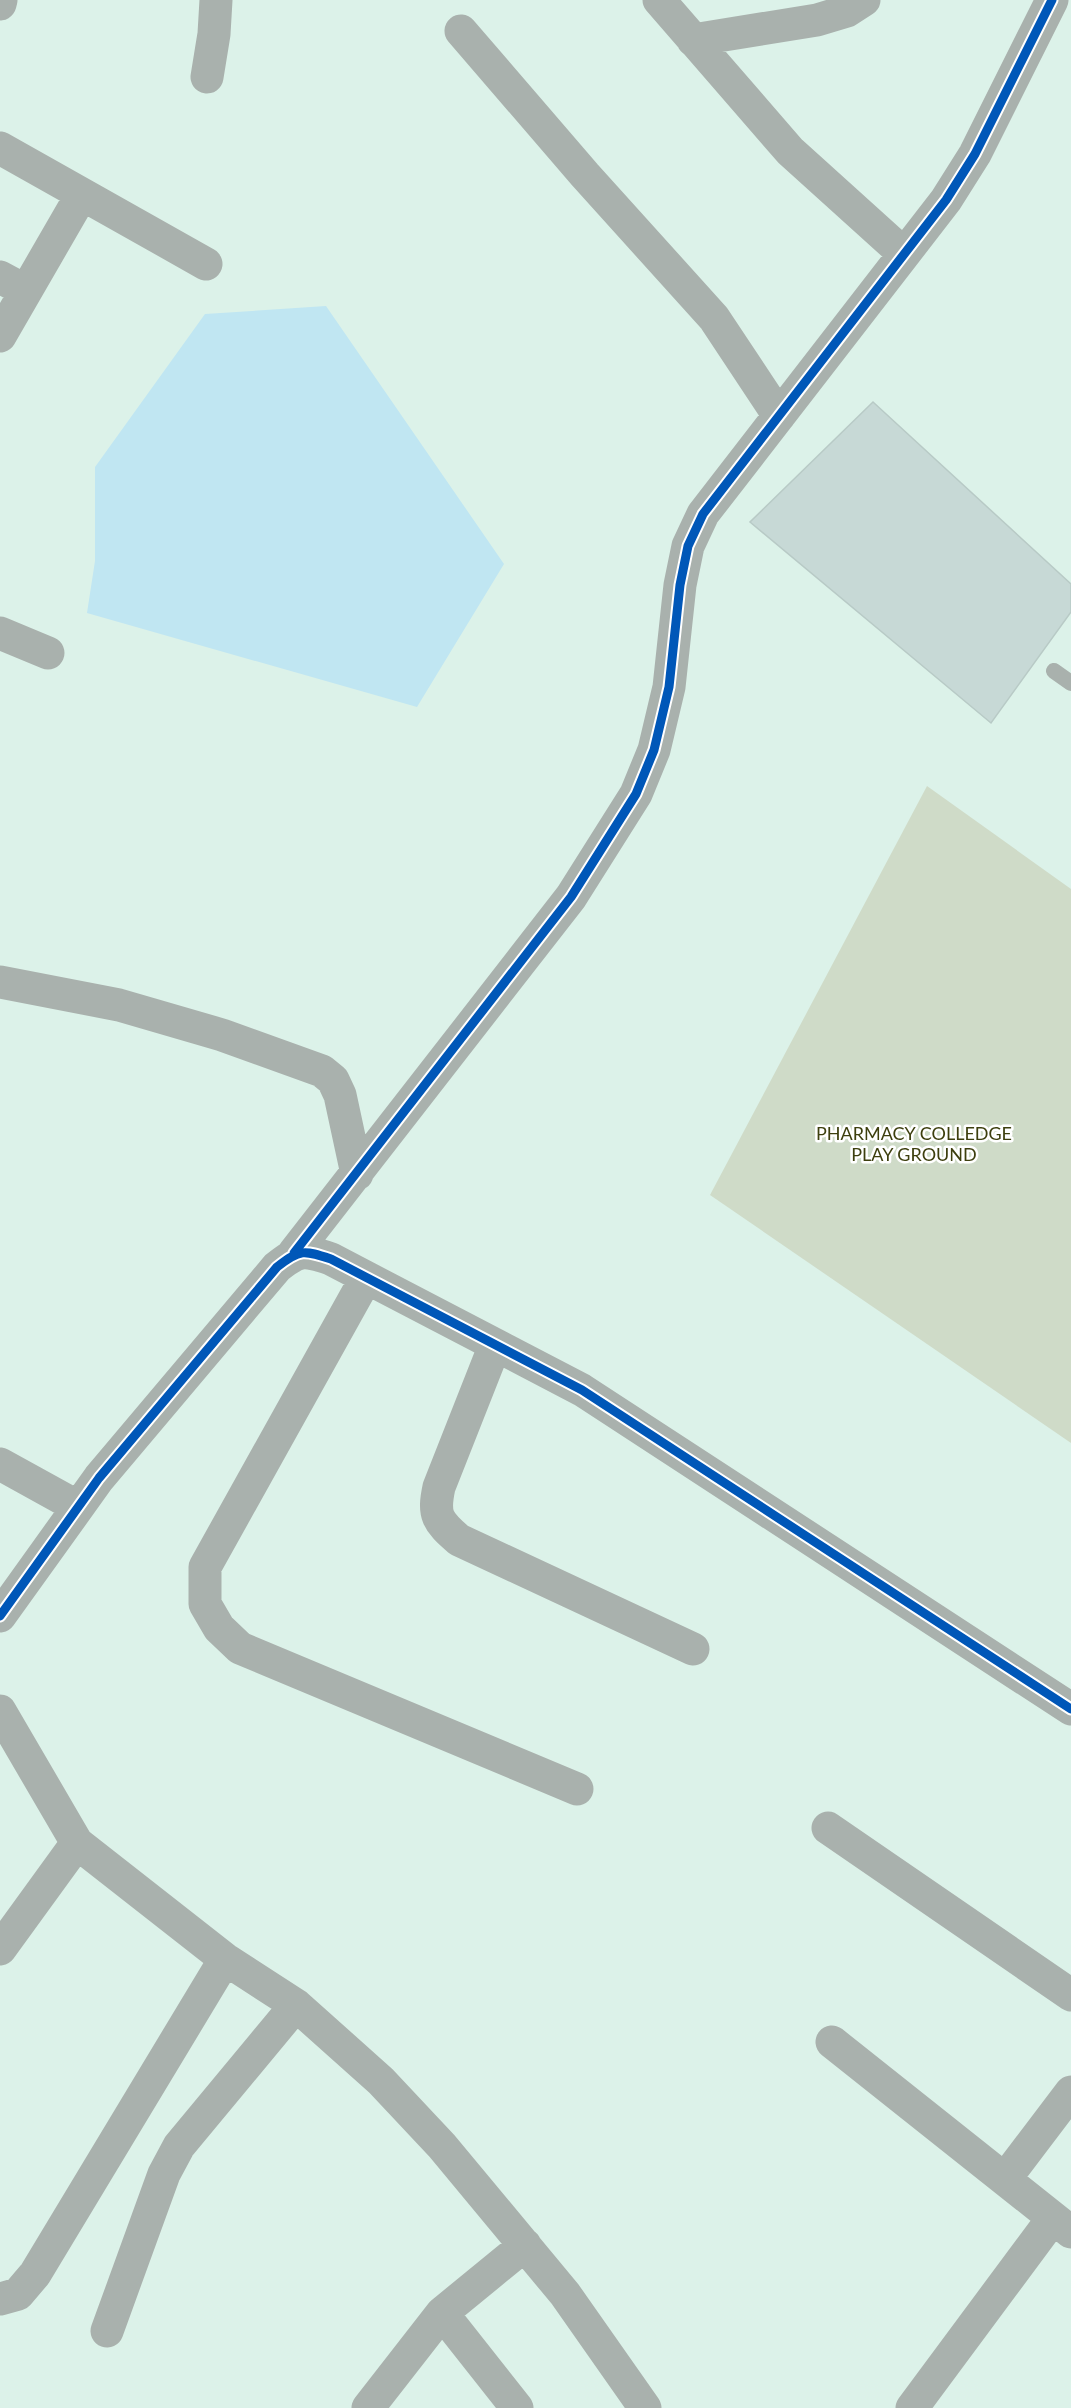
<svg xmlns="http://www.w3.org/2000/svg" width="1071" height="2408" font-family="Lato,sans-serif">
	<rect width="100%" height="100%" fill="#dcf2e9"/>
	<!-- green -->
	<path fill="#cfdbc8" d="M927,786L1071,889V1443L710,1195Z"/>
	<!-- water -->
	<path fill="#c0e6f2" d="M326,306L504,564L417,707L87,613L95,561V467L205,314Z"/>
	<!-- building -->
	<path fill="#c7d9d6" stroke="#b8cac6" stroke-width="1.5" d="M873,402L1071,584V612L991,723L750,522Z"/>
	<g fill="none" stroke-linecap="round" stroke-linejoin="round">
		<!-- lane -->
		<path stroke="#a9b1ad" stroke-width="16" d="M1054,671L1071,683"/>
		<!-- street -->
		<path stroke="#a9b1ad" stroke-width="33" d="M659,0L790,151L904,254
			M0,4L1,0
			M461,31L585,175L714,318L779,416
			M693,40L817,20L847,11L864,0
			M207,77L214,34L216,0
			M0,148L206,264
			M0,277L26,291
			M0,336L82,194
			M0,633L48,653
			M0,982L119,1005L222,1035L322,1071L333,1080L340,1095L357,1174
			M294,1253L571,897L636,794L654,750L669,687L680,585L688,546L703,514L946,200L975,154L1052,0
			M366,1278L205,1567V1604L219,1628L240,1648L577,1789
			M495,1345L439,1487C433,1515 437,1521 459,1540L693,1649
			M0,1464L78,1507
			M0,1616L99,1478L277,1267C300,1249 304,1250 331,1259L582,1390L1071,1709
			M0,1711L77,1843L225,1959L296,2005L381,2081L442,2146L565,2294L645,2408
			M828,1828L1071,1995
			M0,1949L77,1843
			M832,2042L1071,2232
			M1005,2179L1071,2092
			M0,2299L18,2294L35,2274L225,1959
			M442,2313L517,2408
			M107,2331L164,2174L179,2146L296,2005
			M368,2408L442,2313L525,2245
			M912,2408L1053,2218"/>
		<!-- cycleway casing -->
		<g stroke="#fff" stroke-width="13">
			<path id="cycleway" d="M294,1253L571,897L636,794L654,750L669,687L680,585L688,546L703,514L946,200L975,154L1052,0
				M0,1616L99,1478L277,1267C300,1249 304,1250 331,1259L582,1390L1071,1709"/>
		</g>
		<!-- cycleway -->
		<use href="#cycleway" stroke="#0057b8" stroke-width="9"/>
	</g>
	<g text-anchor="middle" stroke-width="5" stroke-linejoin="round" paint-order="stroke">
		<!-- park labels -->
		<g font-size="18" fill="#3d3f0e" stroke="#fff">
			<text x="914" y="1140">PHARMACY COLLEDGE<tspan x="914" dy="21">PLAY GROUND</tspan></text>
		</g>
	</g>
</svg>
